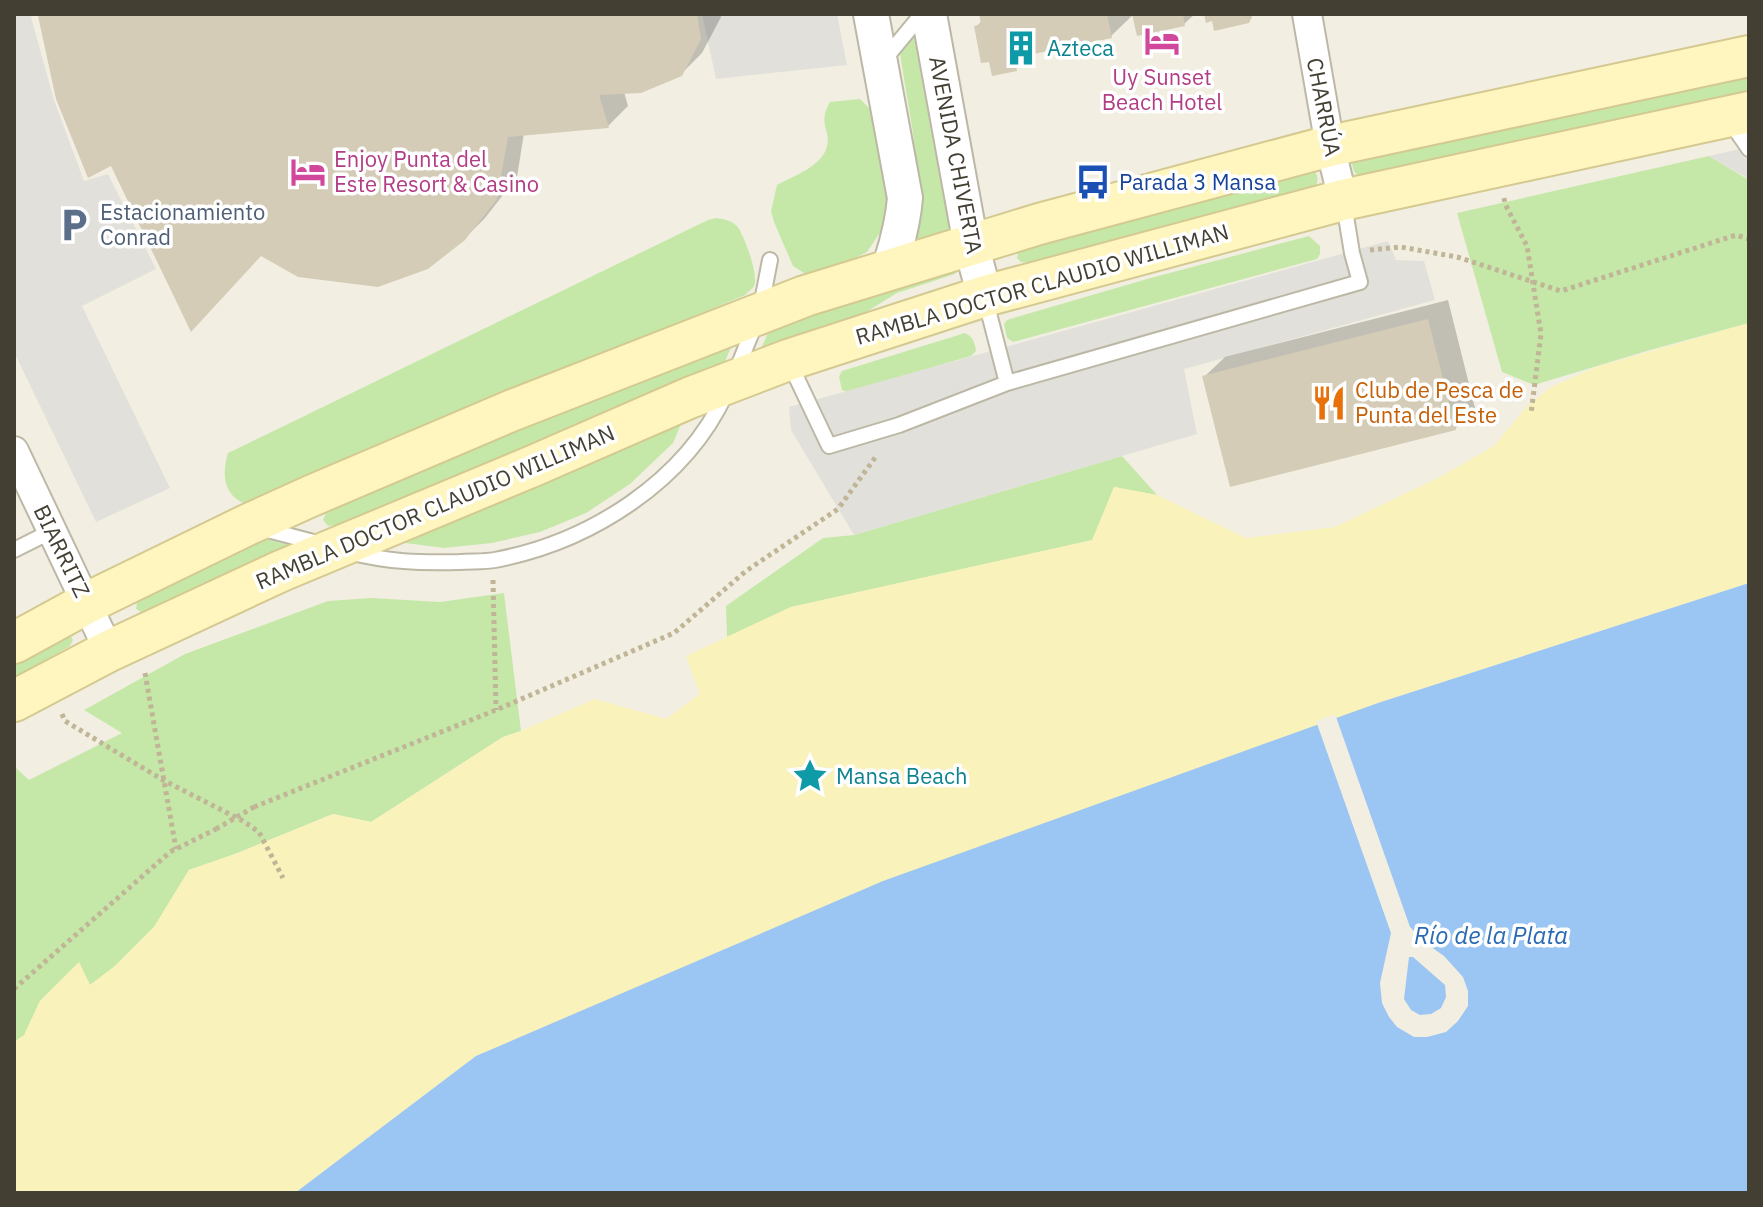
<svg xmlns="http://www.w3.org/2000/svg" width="1763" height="1207" font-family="'IBM Plex Sans',sans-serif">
	<rect width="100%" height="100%" fill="#f2efe2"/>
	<!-- green -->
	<path fill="#c5e8a9" d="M914,37L949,228L947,232L917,240L914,237L919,198L913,133L900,54Z
		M1749,73V94L1361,177C1354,174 1353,170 1352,163L1355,157Z
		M860,99L871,110L889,200L881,231L867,252L838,267L815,275L804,273L793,266L774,222L771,211L777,185C793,176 823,166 827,146C831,129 817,124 830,102Z
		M1709,156L1749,180V323L1650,350L1534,385L1502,372L1457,213Z
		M1314,170C1319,177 1319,182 1313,190L1039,264L1021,262L1017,258L1018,252L1035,242Z
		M716,218C725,219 734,221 739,229C745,239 759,275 754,286C753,288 747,293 745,295L249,505C224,498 221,475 228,453L708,220Z
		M1309,236L1320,246V254L1317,259L1013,342L1007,338L1004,324L1007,320L1147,279Z
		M957,269L955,274L897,293L853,320L760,351L772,324Z
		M965,333C973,337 975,342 976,351L971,356L847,392L842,390L839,377L842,371Z
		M735,338L723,366L344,524L328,526L323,520L326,513L363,492Z
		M684,417L673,443L630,484L586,513L540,532L492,543L444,548L390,541Z
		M1122,456L1157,495L1114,487L1093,540L791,607L727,637L726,606L823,538L854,535Z
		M258,537L293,546L165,605L143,613L136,609L137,601Z
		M504,593L521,731L503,737L371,822L333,814L235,854L189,870L154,927L115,966L90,985L79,963L40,1001L24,1036L14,1042V766L29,780L122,733L84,710L185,654L328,601L371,598L440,602Z
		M71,637L73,640L70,646L14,678V658L46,641Z"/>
	<!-- sand -->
	<path fill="#f9f2bb" d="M1749,323V583L1378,703L476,1056L295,1193H14V1042L24,1035L40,1001L79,962L90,985L115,966L154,927L189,870L235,854L333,814L371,822L503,737L521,731L595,699L666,719L700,694L686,656L791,607L1092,540L1114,487L1157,495L1246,538L1335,527L1440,477L1494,446L1527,406L1551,387L1596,367Z"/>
	<!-- parking -->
	<path fill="#e2e0db" d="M14,14H36L31,17L54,100L84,181L108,174L156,269L82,306L170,488L96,522L14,352Z
		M702,14H837L847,65L716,79Z
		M1749,147V179L1709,156Z
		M1388,241L1396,260L1424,261L1435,300L1184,369L1197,434L854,535L791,430L789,407Z"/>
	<!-- water -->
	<path fill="#9bc5f2" d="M1749,583V1193H295L476,1056L883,881L1378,703Z"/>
	<!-- pier -->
	<path fill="#f2efe2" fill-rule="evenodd" d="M1335,714L1410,927L1427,944L1444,956L1463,977L1468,991V1006L1458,1021L1446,1032L1427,1037H1414L1397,1027L1389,1017L1382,1003L1380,983L1391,933L1316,721ZM1409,957H1413L1445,985L1446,997L1441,1008L1431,1014L1420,1015L1411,1010L1404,999Z"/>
	<!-- shadow -->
	<path fill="#0003" d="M42,14H720L721,17L702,53L681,74L624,92L628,106L608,126L524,133L517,177L485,218L464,239Z
		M981,14H1134L1111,36L1033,52L1016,69L976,27L983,20Z
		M1134,14H1195L1184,24Z
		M1448,300L1475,408L1455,429L1204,377L1225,357Z"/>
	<!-- building -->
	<path fill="#d4ccb7" d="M41,14H697L701,39L682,76L641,93L599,95L609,128L508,137L497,199L465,240L428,269L378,287L298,277L261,256L191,332L111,166L88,178L56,99L38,16Z
		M979,14H1107L1112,38L1014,58L1017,71L992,76L989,62L981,63L974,26L981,24Z
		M1132,14H1183L1185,26L1137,36Z
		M1204,14H1251L1252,17L1249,23L1214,31L1212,21L1206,23Z
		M1428,319L1456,430L1230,487L1202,376Z"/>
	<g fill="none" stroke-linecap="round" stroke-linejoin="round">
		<!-- service casing -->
		<g stroke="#bdb8a5" stroke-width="18">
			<path id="service" d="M883,61L922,14
				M1729,120L1749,149
				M985,298L1007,383
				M790,364L829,446L899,425L1007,383L1360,282L1352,253L1344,204
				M735,374L760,312L770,260
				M260,528L321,544
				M14,550L52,531
				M349,552C388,562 419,563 459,562C471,561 484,562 495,560C590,542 685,482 726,393"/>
		</g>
		<!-- minor casing -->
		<g stroke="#bdb8a5" stroke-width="32">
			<path id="minor" d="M1307,14L1330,146L1343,200
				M14,451L109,651"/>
		</g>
		<!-- tertiary casing -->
		<g stroke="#bdb8a5" stroke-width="38">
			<path id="tertiary" d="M871,14L905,198C903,223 897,245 889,269
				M929,14L971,245L985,296"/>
		</g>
		<!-- secondary casing -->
		<g stroke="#d4c990" stroke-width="44">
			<path id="secondary" d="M14,643L87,603L247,525L311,496L513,410L805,296L1039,224L1330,146L1749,56
				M14,701L109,651L281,571L533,466L689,398L788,360L985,296L1343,200L1749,112"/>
		</g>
		<!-- path -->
		<path stroke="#c0b596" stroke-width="5" stroke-dasharray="4 4" stroke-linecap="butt" d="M1504,198L1505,204L1527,246L1541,334L1531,414
			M1370,250L1401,247L1457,257L1561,291L1736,235L1749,239
			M493,580L496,710
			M145,673L176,849
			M62,714L65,721L163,780L243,821L259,832L283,878
			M254,807L496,710L674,633L746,571L838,509L877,455
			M14,989L170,852L216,829"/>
		<!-- service -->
		<use href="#service" stroke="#fff" stroke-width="14"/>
		<!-- minor -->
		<use href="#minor" stroke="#fff" stroke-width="28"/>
		<!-- tertiary -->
		<use href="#tertiary" stroke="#fff" stroke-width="34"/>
		<!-- secondary -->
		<use href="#secondary" stroke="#fff6bf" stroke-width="40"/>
		<!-- path-bridge -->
		<path stroke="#c0b596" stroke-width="5" stroke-dasharray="4 4" stroke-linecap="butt" d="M216,829L254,807"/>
	</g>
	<!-- icons -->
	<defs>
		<g id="hotel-bare" transform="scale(2.76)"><path d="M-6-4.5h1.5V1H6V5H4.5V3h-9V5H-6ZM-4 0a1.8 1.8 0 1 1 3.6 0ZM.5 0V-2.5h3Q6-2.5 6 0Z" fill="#d1479c" stroke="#fff" stroke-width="2.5" paint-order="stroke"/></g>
		<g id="building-bare" transform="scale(2.76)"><path d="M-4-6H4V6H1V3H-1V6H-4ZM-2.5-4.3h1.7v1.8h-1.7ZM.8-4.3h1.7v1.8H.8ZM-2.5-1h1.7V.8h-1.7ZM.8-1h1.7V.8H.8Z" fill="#0f9aa8" stroke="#fff" stroke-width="2.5" paint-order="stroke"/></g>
		<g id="bus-bare" transform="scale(2.76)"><path d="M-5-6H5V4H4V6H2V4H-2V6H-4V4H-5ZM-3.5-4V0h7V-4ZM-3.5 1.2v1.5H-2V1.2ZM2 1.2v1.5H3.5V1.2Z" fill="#1a4fb4" stroke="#fff" stroke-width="2.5" paint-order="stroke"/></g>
		<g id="parking-bare" transform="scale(2.76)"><path d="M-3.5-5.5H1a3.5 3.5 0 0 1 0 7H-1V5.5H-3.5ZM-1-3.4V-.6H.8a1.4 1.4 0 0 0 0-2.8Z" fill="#5c6f8a" stroke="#fff" stroke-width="2.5" paint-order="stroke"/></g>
		<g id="restaurant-bare" transform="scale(2.76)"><path d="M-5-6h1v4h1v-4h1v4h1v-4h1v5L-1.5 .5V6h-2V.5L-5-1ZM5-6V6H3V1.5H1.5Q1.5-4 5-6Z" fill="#e8710a" stroke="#fff" stroke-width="2.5" paint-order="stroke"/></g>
		<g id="sight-bare" transform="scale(2.76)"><path d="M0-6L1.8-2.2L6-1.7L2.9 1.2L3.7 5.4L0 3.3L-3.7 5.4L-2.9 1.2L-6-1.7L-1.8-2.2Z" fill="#0f9aa8" stroke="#fff" stroke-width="2.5" paint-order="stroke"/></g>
	</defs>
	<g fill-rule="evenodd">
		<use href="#hotel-bare" x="1162" y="41"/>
		<use href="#building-bare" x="1021" y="48"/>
		<use href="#hotel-bare" x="308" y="172"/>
		<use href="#bus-bare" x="1093" y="182"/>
		<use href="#parking-bare" x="74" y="225"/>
		<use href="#restaurant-bare" x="1329" y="403"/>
		<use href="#sight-bare" x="810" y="776"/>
	</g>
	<g text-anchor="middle" stroke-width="7" stroke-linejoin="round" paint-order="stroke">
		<!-- culture labels -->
		<g font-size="22" fill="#0d838f" stroke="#fff" text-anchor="start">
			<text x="1047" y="56">Azteca</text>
			<text x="836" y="784">Mansa Beach</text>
		</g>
		<!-- hotel labels -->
		<g font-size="22" fill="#b23c85" stroke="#fff">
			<text x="1162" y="85">Uy Sunset<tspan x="1162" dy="25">Beach Hotel</tspan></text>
			<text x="334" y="167" text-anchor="start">Enjoy Punta del<tspan x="334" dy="25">Este Resort &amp; Casino</tspan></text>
		</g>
		<!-- street labels -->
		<g font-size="22" fill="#443f33" stroke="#fff">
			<text transform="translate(1324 107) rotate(79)" y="8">CHARRÚA</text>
			<text transform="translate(956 155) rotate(79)" y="8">AVENIDA CHIVERTA</text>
			<text transform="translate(1042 284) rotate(-16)" y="8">RAMBLA DOCTOR CLAUDIO WILLIMAN</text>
			<text transform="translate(435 507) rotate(-23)" y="8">RAMBLA DOCTOR CLAUDIO WILLIMAN</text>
			<text transform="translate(62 551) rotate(64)" y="8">BIARRITZ</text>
		</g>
		<!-- transit labels -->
		<g font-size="22" fill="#164399" stroke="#fff" text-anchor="start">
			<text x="1119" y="190">Parada 3 Mansa</text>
		</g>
		<!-- service labels -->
		<g font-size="22" fill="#4e5e75" stroke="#fff" text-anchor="start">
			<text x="100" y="220">Estacionamiento<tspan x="100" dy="25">Conrad</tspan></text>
		</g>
		<!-- food labels -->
		<g font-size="22" fill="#c56008" stroke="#fff" text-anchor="start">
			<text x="1355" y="398">Club de Pesca de<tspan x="1355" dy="25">Punta del Este</tspan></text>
		</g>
		<!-- water labels -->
		<g font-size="24" font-style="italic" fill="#296ab2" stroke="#fff">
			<text x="1491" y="944">Río de la Plata</text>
		</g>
	</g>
	<!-- border -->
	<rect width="1763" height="1207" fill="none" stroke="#443f33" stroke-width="32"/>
</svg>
